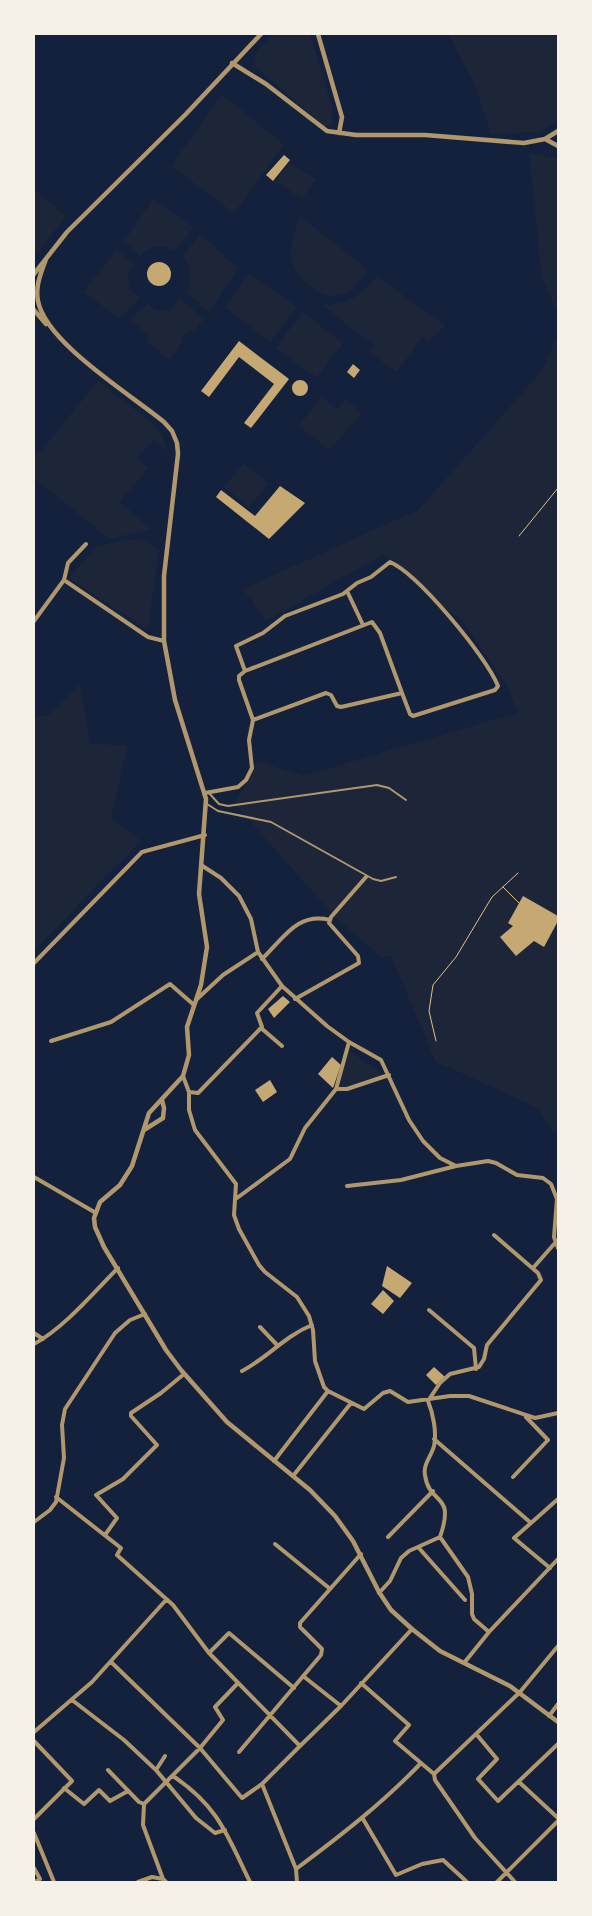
<svg xmlns="http://www.w3.org/2000/svg" width="592" height="1916" font-family="Figtree,sans-serif">
	<rect width="100%" height="100%" fill="#14213d"/>
	<!-- green -->
	<path fill="#1d2539" d="M274,34H310L332,107L333,123L330,126H323L254,65C254,51 265,43 274,34Z
		M448,34H558V121L539,132L491,134L476,87Z
		M222,94L284,145L234,213L171,166Z
		M529,152L558,159V312L542,279Z
		M290,163L316,179L302,199L275,181Z
		M34,189L66,216L34,257Z
		M153,199L194,228L175,250C160,245 152,244 140,256L124,241Z
		M300,216L368,270C361,278 355,290 344,294C318,304 290,274 291,249C291,238 297,226 300,216Z
		M200,234L238,268L209,312L185,292L190,286V269L183,256Z
		M117,250L134,264L128,275L129,288L140,298L120,318L83,292Z
		M249,274L297,307L270,342L225,307Z
		M377,277L445,325L429,342L422,337L397,372L369,352L373,345L322,305C347,305 362,295 377,277Z
		M179,298L204,319L194,331H188L183,335L182,343L170,360L147,342L149,336L130,319L147,303L156,310L169,311Z
		M302,312L343,343L316,378L276,348Z
		M558,334V1138L538,1108L435,1061L391,955L381,957L336,918L235,804L257,761L303,776L517,713L508,687L461,619L430,599L384,554L266,621L243,589L418,510L541,372Z
		M98,381L156,426L163,436L168,452L154,440L137,458L148,468L120,502L151,529L109,539L34,478V459Z
		M321,396L337,409L345,399L362,413L330,450L299,426Z
		M244,463L269,484L249,507L224,487Z
		M132,539L144,541L159,550L148,630L69,578L97,546Z
		M80,684L90,744L128,745L111,818L141,841L34,950V718L48,715Z
		M348,1050L384,1075L341,1089L337,1083Z"/>
	<!-- building -->
	<path fill="#c6a872" d="M284,155L290,160L273,181L266,175Z
		M147 274a12 12 0 1 1 24 0a12 12 0 1 1-24 0Z
		M239,341L289,379L251,428L244,423L274,384L239,357L209,397L201,391Z
		M353,364L360,370L354,378L347,372Z
		M292 388a8 8 0 1 1 16 0a8 8 0 1 1-16 0Z
		M280,486L305,503L269,539L216,497L221,490L255,516Z
		M523,896L558,916V921L544,947L534,941L516,956L500,937L513,926L508,923Z
		M283,996L290,1002L274,1018L268,1009Z
		M332,1057L341,1065L333,1088L318,1074Z
		M270,1080L277,1092L263,1102L255,1090Z
		M387,1266L412,1283L400,1298L382,1286Z
		M383,1290L394,1301L383,1314L371,1304Z
		M434,1367L445,1377L436,1385L426,1375Z"/>
	<g fill="none" stroke-linecap="round" stroke-linejoin="round">
		<!-- path -->
		<path stroke="#e5c07b" stroke-width="1" d="M519,536L558,488
			M503,887L519,903
			M436,1041L429,1011L433,985L456,957L492,897L518,873"/>
		<!-- service -->
		<path stroke="#b1986c" stroke-width="2" d="M208,792L219,804L228,806L377,785L389,788L406,800
			M207,804L218,811L271,822L373,879L381,881L396,877"/>
		<!-- minor -->
		<path stroke="#b1986c" stroke-width="4" d="M64,580L68,563L86,544
			M347,591L363,625
			M34,621L64,580L148,637L164,641
			M245,671L236,646L263,633L285,616L343,594L357,583L371,577L390,562C418,574 486,656 498,686L495,690L413,716L410,714L402,693L341,707L337,706L331,695L326,693L253,720
			M205,793L238,787L246,780L252,768L249,740L253,720L239,680V676L245,671L372,622L380,633L402,693
			M201,865L221,878L239,896L251,919L258,952L282,986L327,1026L349,1042L381,1060L409,1120L423,1141L440,1158L456,1166L488,1161L496,1163L517,1175L543,1178L551,1184L557,1199L554,1237L558,1248
			M262,959C284,938 297,912 330,920
			M34,963L142,852L205,835
			M197,999L223,975L258,952
			M295,999L359,963L358,956L329,923L331,917L366,877
			M261,1028L282,1046
			M51,1041L111,1022L170,984L194,1005
			M183,1076L189,1092V1110L195,1130L236,1184L234,1215L239,1229L259,1265L265,1272L297,1297L309,1316L313,1330L315,1361L324,1387L328,1391L364,1409L383,1393L390,1391L408,1402L450,1396H469L535,1418L558,1413
			M336,1089H347L389,1075
			M189,1092L198,1093L201,1090L259,1030L262,1027L257,1013L282,986
			M34,1177L96,1213
			M347,1186L401,1180L456,1166
			M237,1198L290,1159L305,1128L336,1089L349,1042
			M533,1268L555,1243
			M429,1310L474,1348L476,1369
			M260,1327L278,1346
			M34,1333L43,1339
			M34,1344C64,1328 94,1292 118,1268
			M242,1371C267,1358 285,1336 312,1325
			M434,1439L531,1523L558,1499
			M274,1461L328,1391
			M293,1476L351,1403
			M513,1477L548,1440L526,1417
			M56,1497L121,1548L117,1555L173,1605L209,1653L300,1746L341,1706L412,1629
			M34,1522L50,1510L56,1502L64,1458L62,1425L65,1409L115,1333L130,1320L145,1314
			M531,1523L514,1538L550,1568
			M105,1535L117,1518L96,1495L123,1479L157,1445L131,1416V1413L161,1393L184,1374
			M388,1537L433,1491
			M440,1537L468,1577L472,1594V1614L474,1619L489,1632
			M275,1544L329,1588
			M418,1547L465,1600
			M379,1593L390,1581L401,1558L409,1551L440,1537C456,1491 429,1506 425,1475C423,1464 431,1457 434,1446C437,1433 433,1413 428,1401L440,1383L450,1374L479,1367L484,1359L487,1345L541,1280L538,1273L494,1235
			M209,1653L229,1633L294,1688
			M111,1662L200,1748L223,1720L215,1707L238,1683
			M464,1663L489,1632L558,1559
			M303,1676L341,1706
			M361,1683L409,1725L395,1741L421,1763
			M72,1700L124,1740L156,1770L165,1756
			M549,1716L558,1704
			M34,1732L92,1682L166,1600
			M477,1735L497,1759L478,1779L498,1801L558,1744
			M34,1741L72,1781L34,1819
			M239,1752L321,1655L322,1649L300,1627V1623L361,1554
			M108,1770L139,1802L144,1804L200,1748L242,1798L262,1784
			M156,1770L196,1818L215,1833L225,1830
			M173,1776C219,1807 227,1835 250,1882
			M519,1782L558,1818
			M64,1788L84,1804L99,1790L110,1801L128,1791
			M144,1804L143,1825L163,1879
			M363,1819L396,1875L422,1864L443,1860L467,1882
			M34,1833L54,1882
			M34,1868L40,1879L35,1882
			M296,1869L262,1784L300,1746
			M138,1882L152,1877L163,1879L166,1882
			M297,1882L296,1869C340,1836 383,1803 421,1763L434,1774
			M497,1882L558,1821
			M515,1882L475,1838L435,1780L434,1774L520,1692L558,1646"/>
		<!-- tertiary -->
		<path stroke="#b1986c" stroke-width="4.5" d="M318,34L342,117L339,133
			M232,63L266,84L327,131L356,135H425L524,143L545,139L558,131
			M545,139L558,146
			M46,259C41,273 35,286 38,301C46,343 130,394 164,422L172,431L177,443L178,454L164,576V641L175,700L206,799L199,894L207,947L201,985L187,1027L189,1055L183,1076L149,1113L132,1166L120,1185L100,1202L94,1218L95,1227L104,1247L166,1350L181,1370L227,1422L310,1490L335,1516L353,1541L379,1592L391,1610L412,1629L440,1651L510,1686L558,1722
			M34,274L67,232L186,114L261,34
			M34,310L46,324
			M144,1130L163,1118L164,1108L162,1100"/>
	</g>
	<!-- border -->
	<rect width="592" height="1916" fill="none" stroke="#f6f1e7" stroke-width="70"/>
</svg>
